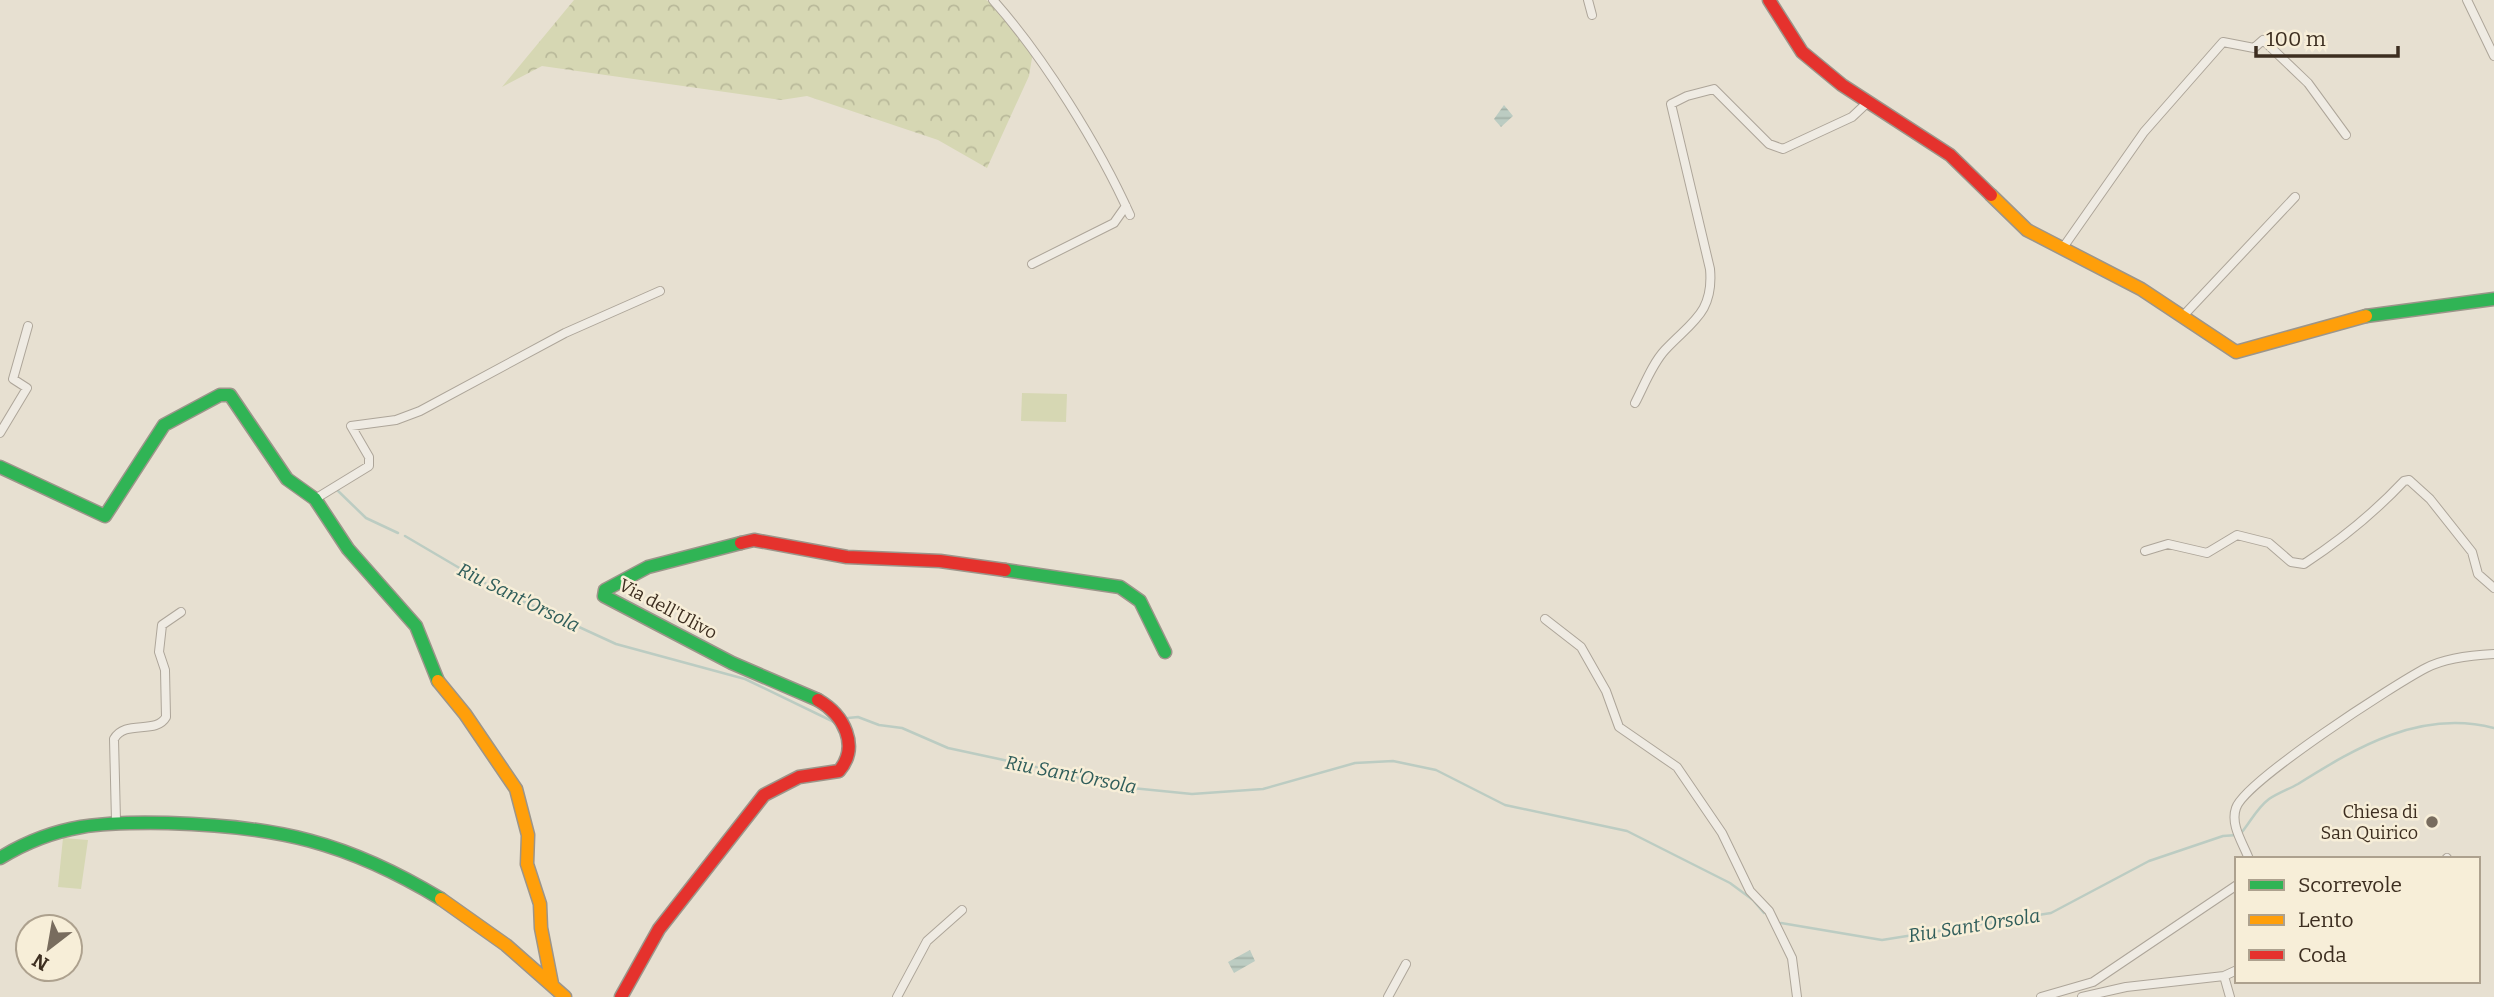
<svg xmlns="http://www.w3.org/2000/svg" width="2494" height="997" font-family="Bitter,serif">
	<defs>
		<pattern id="forest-crowns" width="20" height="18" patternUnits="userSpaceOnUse" patternTransform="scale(1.75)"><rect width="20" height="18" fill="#d6d7b3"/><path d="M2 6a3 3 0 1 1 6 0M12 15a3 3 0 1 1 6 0" fill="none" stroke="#b9b99a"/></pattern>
		<pattern id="water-rules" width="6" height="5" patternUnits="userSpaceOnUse" patternTransform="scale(1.75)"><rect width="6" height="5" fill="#bcccc2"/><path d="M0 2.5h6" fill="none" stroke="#a2b0a6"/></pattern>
	</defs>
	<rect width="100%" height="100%" fill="#e7e0d1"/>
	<!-- grass -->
	<path fill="#d6d7b3" d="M1022,393L1067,394L1066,422L1021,421Z
		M63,838L88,840L81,889L58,887Z"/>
	<!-- forest -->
	<path fill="url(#forest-crowns)" d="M574,0H986L999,7L1033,52L1029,76L987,168L938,140L807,96L781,100L542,66L502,87Z"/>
	<!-- water -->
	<path fill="url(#water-rules)" d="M1504,105L1513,116L1501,127L1494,119Z
		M1250,950L1255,961L1234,973L1228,962Z"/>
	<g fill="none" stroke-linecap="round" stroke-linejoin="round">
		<!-- stream -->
		<path stroke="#bcccc2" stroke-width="2.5" d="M335,488L366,518L398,533
			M405,536L490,586L616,644L745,679L834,722
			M848,718L858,717L879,725L902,728L948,748L1050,770L1102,785L1192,794L1263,789L1355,763L1393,761L1436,770L1505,805L1627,831L1730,883L1753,900L1764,913
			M2242,832C2251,821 2257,808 2269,799C2278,793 2289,789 2298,784C2357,747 2421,709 2494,728
			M1781,923L1882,940L2051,913L2149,861L2223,836L2237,835"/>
		<!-- street casing -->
		<g stroke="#ada599" stroke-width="10">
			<path id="street" d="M993,0C1043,56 1099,146 1130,215
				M1588,0L1592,15
				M2467,0L2494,56
				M2062,249L2144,132L2223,42L2254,48L2263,40L2308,83L2346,135
				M1032,264L1114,223L1126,206
				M2183,316L2295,197
				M1635,403C1644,386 1652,364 1665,350C1691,322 1714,313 1710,269L1671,104L1687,96L1714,89L1769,144L1783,149L1852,117L1868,102
				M0,433L27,388L13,379L28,326
				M315,499L369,466V457L351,426L396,420L420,411L565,333L660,291
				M2145,551L2168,544L2207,553L2237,535L2269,543L2291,562L2304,564C2342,539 2373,514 2404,481L2409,480L2430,499L2472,552L2478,574L2494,588
				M1545,619L1581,647L1606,691L1619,727L1677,767L1722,833L1750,891L1769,911L1792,958L1797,997
				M116,821L114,739C125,719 156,735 166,717L165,670L159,652L162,625L181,612
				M2249,859C2243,843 2230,825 2236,808C2245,781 2395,684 2426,668C2445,658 2473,655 2494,654
				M2446,859L2447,858
				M2224,976L2237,970
				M897,997L927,941L962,910
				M1388,997L1406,964
				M2041,997L2093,982L2237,885
				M2082,997L2126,987L2224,976L2230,997"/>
		</g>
		<!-- fast casing -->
		<g stroke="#9c958a" stroke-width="15">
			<path id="fast" d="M2366,316L2494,299
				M0,467L105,516L164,425L220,395H230L287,479L315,499L348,549L416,626L438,681
				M741,543L648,567L605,590L604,596L732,663L818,700
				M1005,570L1120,587L1140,601L1165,652
				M0,858C57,823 103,822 168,823C277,826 347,842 441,899"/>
		</g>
		<!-- slow casing -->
		<g stroke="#9c958a" stroke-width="15">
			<path id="slow" d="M1991,195L2027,230L2141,289L2236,352L2366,316
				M438,681L465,714L516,789L528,835L527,864L540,904L541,928L552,984
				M441,899L506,945L565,997"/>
		</g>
		<!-- jam casing -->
		<g stroke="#9c958a" stroke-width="15">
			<path id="jam" d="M1769,0L1802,52L1842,85L1950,155L1991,195
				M741,543L754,540L847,557L940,561L1005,570
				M621,997L659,929L764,795L799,777L839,771C860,746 844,715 818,700"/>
		</g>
		<!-- street -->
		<use href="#street" stroke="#efebe3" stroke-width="8"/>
		<!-- fast -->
		<use href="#fast" stroke="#30b455" stroke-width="12"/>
		<!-- slow -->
		<use href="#slow" stroke="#ff9f0a" stroke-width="12"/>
		<!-- jam -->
		<use href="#jam" stroke="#e5322d" stroke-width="12"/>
	</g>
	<!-- markers -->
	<circle fill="#786c5e" stroke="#f7eed8" stroke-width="2.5" cx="2432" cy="822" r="7"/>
	<g text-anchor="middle" stroke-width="5" stroke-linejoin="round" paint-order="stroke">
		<!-- street labels -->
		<g font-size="18" fill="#3d2e20" stroke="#f7eed8">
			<text transform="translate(668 609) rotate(28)" y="6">Via dell'Ulivo</text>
		</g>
		<!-- poi labels -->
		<g font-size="18" fill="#3d2e20" stroke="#f7eed8" text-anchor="end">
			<text x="2418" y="818">Chiesa di<tspan x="2418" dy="21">San Quirico</tspan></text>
		</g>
		<!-- water labels -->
		<g font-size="19" font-style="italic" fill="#2f5d5a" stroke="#f7eed8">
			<text transform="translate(519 597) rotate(26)" y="7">Riu Sant'Orsola</text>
			<text transform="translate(1071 774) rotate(11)" y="7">Riu Sant'Orsola</text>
			<text transform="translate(1974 925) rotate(-9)" y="7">Riu Sant'Orsola</text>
		</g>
	</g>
	<!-- legend -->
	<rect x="2235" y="857" width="245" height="126" fill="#f7eed8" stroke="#ada18e" stroke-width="2"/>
	<rect x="2249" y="880" width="35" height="10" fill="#30b455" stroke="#ada18e" stroke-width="2"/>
	<text x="2298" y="892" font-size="21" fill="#3d2e20">Scorrevole</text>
	<rect x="2249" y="915" width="35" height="10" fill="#ff9f0a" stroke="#ada18e" stroke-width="2"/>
	<text x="2298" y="927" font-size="21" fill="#3d2e20">Lento</text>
	<rect x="2249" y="950" width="35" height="10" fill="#e5322d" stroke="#ada18e" stroke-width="2"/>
	<text x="2298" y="962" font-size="21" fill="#3d2e20">Coda</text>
	<!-- north arrow -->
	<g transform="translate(49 948) rotate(211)"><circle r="33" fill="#f7eed8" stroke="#ada18e" stroke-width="2"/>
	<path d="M0-5L12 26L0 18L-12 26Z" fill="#786c5e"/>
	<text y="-10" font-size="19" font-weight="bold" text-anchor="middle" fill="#3d2e20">N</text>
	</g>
	<!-- scale -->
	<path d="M2256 46v10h142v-10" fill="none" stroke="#3d2e20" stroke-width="3.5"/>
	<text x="2266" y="46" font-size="21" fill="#3d2e20" stroke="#f7eed8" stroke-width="5" paint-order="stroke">100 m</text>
</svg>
